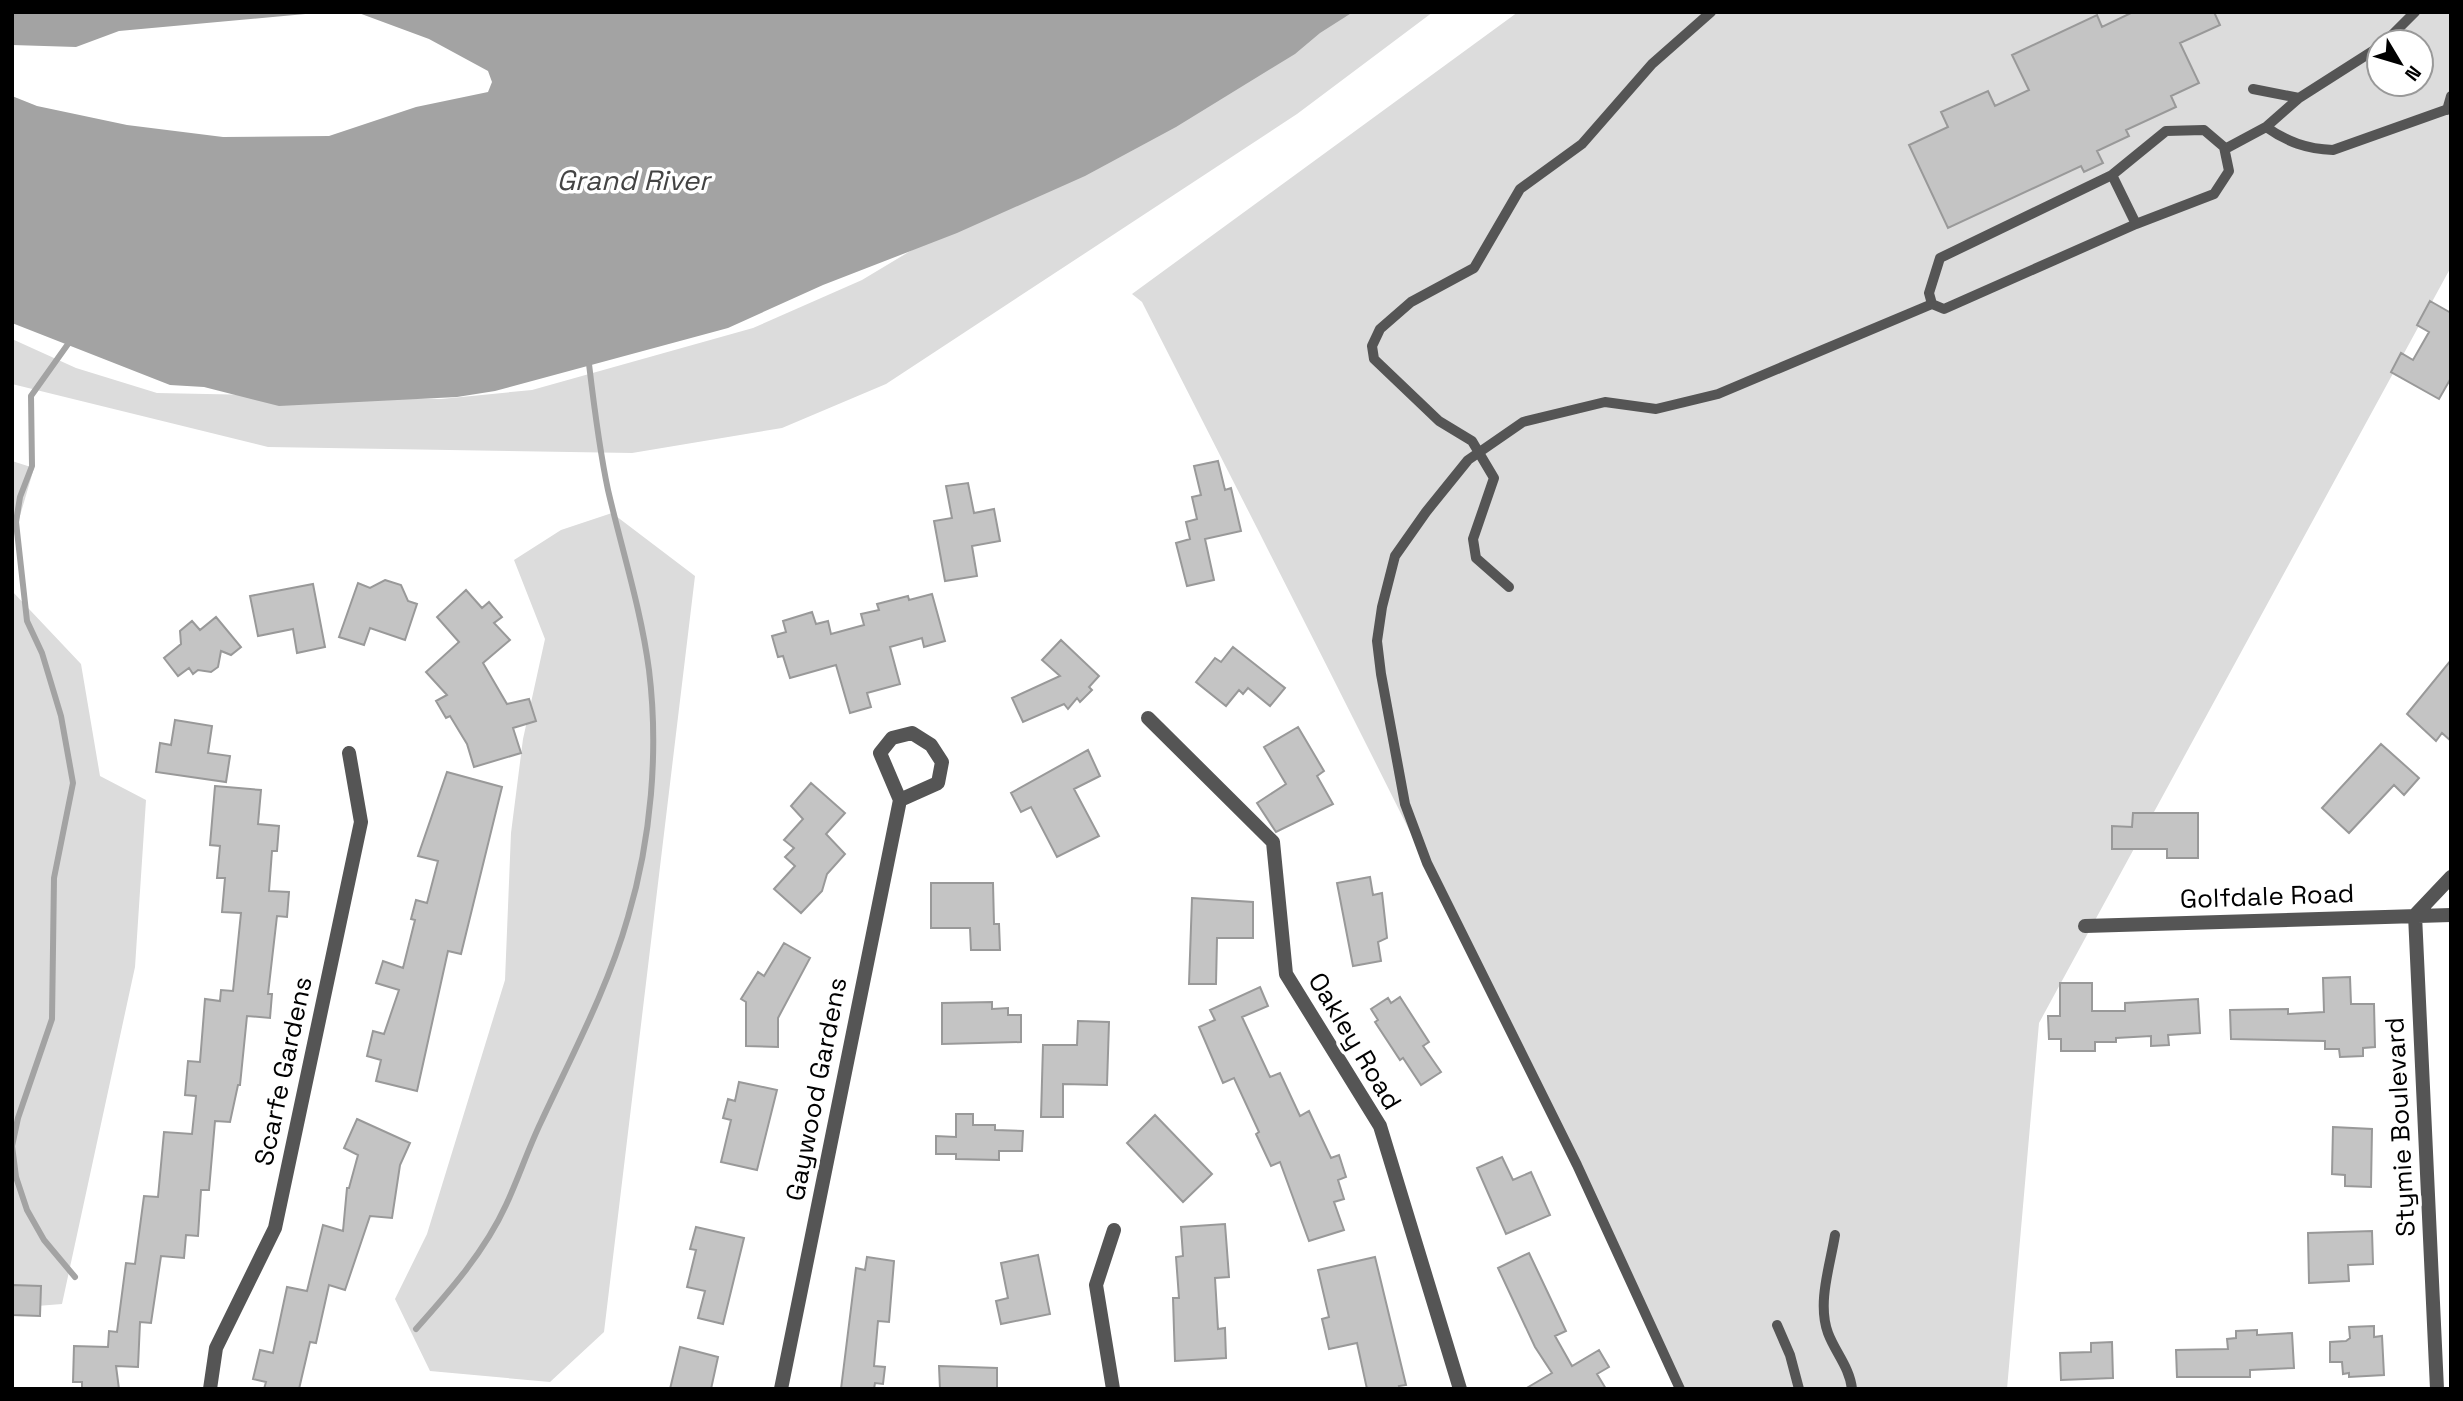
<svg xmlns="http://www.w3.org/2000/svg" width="2463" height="1401" font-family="'Space Grotesk',sans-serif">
	<rect width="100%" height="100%" fill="#fff"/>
	<!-- green -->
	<path fill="#dcdcdc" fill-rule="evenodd" d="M1325,12H1433L1297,114L886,384L782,428L632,453L268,447L12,384V339L76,368L157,393L441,399L532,390L753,328L862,280L1157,103Z
		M1518,12H2451V267L2039,1023L2007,1389H1683C1509,1024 1326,663 1142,302L1132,294ZM2379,42H2421V84H2379Z
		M12,461L34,468L12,543Z
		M612,513L695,576L604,1332L550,1382L430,1371L395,1299L427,1234L505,980L511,833L523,739L545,639L514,560L561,530Z
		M12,591L81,664L100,776L146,800L135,967L62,1304L12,1308Z"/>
	<!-- water -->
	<path fill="#a3a3a3" d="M12,12H327L119,31L76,47L12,45Z
		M356,12H1353L1320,33L1295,54L1176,127L1085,176L957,233L823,285L728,328L495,391L457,397L279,406L204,387L170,385L12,323V96L37,106L127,125L223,137L329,136L416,107L488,92L492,82L488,71L429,39Z"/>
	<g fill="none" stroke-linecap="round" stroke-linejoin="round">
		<!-- stream -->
		<path stroke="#a3a3a3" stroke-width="6" d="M68,344L31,396L32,466L20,497L16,522L27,621L42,653L61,716L73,783L54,878L52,1019L18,1118L12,1146L16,1177L27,1210L44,1240L75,1277
			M416,1329C450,1291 485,1251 506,1205C519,1177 528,1149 541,1122C572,1055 608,988 628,917C651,840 659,751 649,670C641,609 622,550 608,490C599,448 594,406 589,364"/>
	</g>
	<!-- building -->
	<path fill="#c4c4c4" stroke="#999" stroke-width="2" d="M2133,12H2214L2220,25L2180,43L2199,83L2171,96L2176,107L2126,130L2129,136L2097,151L2103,163L2084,172L2081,166L1948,228L1909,145L1948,127L1941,112L1988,91L1995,106L2029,90L2012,55L2097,15L2102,27Z
		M2430,301L2451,313V378L2439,399L2391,372L2401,353L2413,360L2429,332L2417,325Z
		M1218,461L1225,490L1231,488L1241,531L1205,539L1214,580L1187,586L1176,543L1190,539L1186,522L1197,519L1192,497L1201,495L1194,466Z
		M968,483L974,513L994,509L1000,541L972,546L977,576L945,581L934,521L952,518L946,486Z
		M385,580L401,585L408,601L417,604L405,640L370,628L364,645L339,637L358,583L370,588Z
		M313,584L325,647L297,653L293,629L258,636L250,596Z
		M466,590L482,608L489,602L502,617L494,623L510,640L483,663L507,704L529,699L536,721L513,728L521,753L474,767L467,744L450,716L446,718L436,701L447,695L426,672L459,642L437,617Z
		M932,594L945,641L924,647L922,638L890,647L900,684L867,693L871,707L850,713L836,665L790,678L783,656L778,657L772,636L786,632L783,621L812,612L816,624L828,621L831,634L864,625L861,614L879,610L877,604L908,596L909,600Z
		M216,617L241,647L231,655L221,651L218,667L211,672L198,670L193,674L189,668L178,676L164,658L181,644L180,631L192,621L200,630Z
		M1061,640L1099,676L1089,687L1092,690L1080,702L1077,698L1068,709L1064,704L1023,722L1012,698L1060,676L1042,660Z
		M1233,647L1285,688L1270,706L1248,688L1243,694L1239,690L1226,706L1196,682L1215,658L1221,662Z
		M2451,660V741L2442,733L2436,741L2407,714Z
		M175,720L212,726L208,753L230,756L226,782L156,772L160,743L171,745Z
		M1298,727L1324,771L1317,776L1333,804L1276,832L1257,803L1286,784L1264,747Z
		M2381,744L2419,778L2404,795L2394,785L2349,833L2322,808Z
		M1088,750L1100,776L1074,789L1099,836L1057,857L1031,807L1021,812L1011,793Z
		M447,772L502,787L461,954L448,951L417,1091L376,1081L381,1060L367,1056L373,1031L384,1034L399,990L376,983L383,961L403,968L415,920L411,919L416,900L427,903L438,861L418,856Z
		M811,783L845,813L826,834L845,854L827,874L822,891L801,913L774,889L795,866L785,857L794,848L784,840L803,819L791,806Z
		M215,786L261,790L258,824L279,826L277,851H272L269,891L289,892L287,917L277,916L268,994H272L270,1018L247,1016L240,1085H238L230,1122L215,1121L209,1190H201L198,1236L186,1235L184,1258L161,1256L151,1323L140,1322L138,1367L116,1366L119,1389H82V1382H73L74,1346L108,1347L109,1331L117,1332L126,1263L135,1264L144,1196L158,1197L164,1132L192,1134L196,1096L185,1095L188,1061L200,1062L205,999L220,1001L221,990L233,991L241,913L222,912L225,878H217L220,846L210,845Z
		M2133,813H2198V858H2167V849H2112V826L2132,827Z
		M1370,877L1373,895L1382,893L1387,938L1378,942L1381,961L1353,966L1337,883Z
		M931,883H993L994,924H999L1000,950H971L970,928H931Z
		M1192,898L1253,902V938H1217L1216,984H1189Z
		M784,943L810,958L778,1018V1047L746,1046V1002L741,999L758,972L764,976Z
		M2350,977L2351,1004H2374L2375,1047L2363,1048V1056L2340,1057L2339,1049H2325V1041L2231,1039L2230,1010L2288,1009V1014L2324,1012L2323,978Z
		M2060,983H2092V1011H2125V1003L2198,999L2200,1033L2168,1035L2169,1045L2151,1046V1036L2116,1038V1042H2095V1051H2061V1039H2049L2048,1016H2060Z
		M1260,987L1268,1006L1242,1017L1270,1077L1280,1073L1300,1116L1309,1111L1331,1158L1339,1155L1346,1177L1338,1180L1344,1199L1334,1202L1344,1230L1309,1241L1280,1162L1271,1166L1256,1134L1259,1132L1234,1078L1223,1083L1199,1027L1215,1020L1210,1010Z
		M1400,997L1429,1042L1423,1046L1441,1072L1421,1085L1403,1058L1400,1060L1375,1022L1378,1020L1371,1009L1388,998L1391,1003Z
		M992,1002V1009L1008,1008V1015H1021V1042L942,1044V1003Z
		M1078,1021L1109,1022L1107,1085L1063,1084V1117H1041L1043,1045H1077Z
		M739,1082L777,1090L757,1170L721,1162L731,1120L723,1118L728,1099L735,1101Z
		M956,1114H973V1125H995V1130L1023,1131L1022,1151H999V1160L956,1159V1154H936V1136L956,1137Z
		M1155,1115L1212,1174L1183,1202L1127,1143Z
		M357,1119L410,1143L400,1165L392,1218L370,1216L345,1290L329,1285L316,1343L310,1342L299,1389H264L266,1382L253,1379L260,1350L273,1353L287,1287L307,1291L323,1225L343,1231L347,1188H349L358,1155L344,1148Z
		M2333,1127L2372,1129L2371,1187L2345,1186V1175L2332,1174Z
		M1502,1157L1513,1180L1531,1172L1550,1215L1506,1234L1477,1168Z
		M1225,1224L1229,1277L1215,1278L1218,1329L1225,1328L1226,1358L1175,1361L1173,1298H1179L1176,1257L1183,1256L1181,1227Z
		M696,1227L744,1238L723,1324L698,1318L705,1291L687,1287L696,1250L690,1249Z
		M2372,1231L2373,1264L2348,1265L2349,1281L2309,1283L2308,1233Z
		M1529,1253L1566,1331L1555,1336L1572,1366L1599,1350L1609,1367L1597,1374L1606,1389H1525L1552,1373L1535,1347L1498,1268Z
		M1038,1255L1050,1314L1001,1324L996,1301L1008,1298L1001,1263Z
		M867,1257L894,1261L889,1322L878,1321L874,1366L885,1367L883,1384L875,1383L874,1389H841L856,1268L865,1270Z
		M1375,1257L1406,1385L1399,1386L1400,1389H1367L1357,1343L1329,1349L1322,1319L1329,1317L1318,1270Z
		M12,1285L41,1286L40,1316L12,1315Z
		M2374,1326V1337L2382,1336L2384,1375L2349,1377V1373L2343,1374L2342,1362H2330V1342L2346,1341L2350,1338L2349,1327Z
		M2257,1330V1335L2292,1333L2294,1368L2250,1370V1377H2177L2176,1350L2228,1349L2227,1339L2236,1338V1331Z
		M2112,1342L2113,1378L2061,1380L2060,1353L2091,1352V1343Z
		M680,1347L718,1357L711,1389H670Z
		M939,1366L997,1368V1389H940Z"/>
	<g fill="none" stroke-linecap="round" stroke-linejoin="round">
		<!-- service -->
		<path stroke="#555" stroke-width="10" d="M2385,42L2415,12
			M2253,89L2299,98L2266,127
			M2299,98L2379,47
			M2447,110L2451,96
			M2225,149L2266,127C2287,142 2307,149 2333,150L2451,108
			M2112,175L2166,131L2204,130L2224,147L2229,171L2214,194L2136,224
			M1509,587L1476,558L1473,539L1494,478L1472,441L1439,421L1374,359L1372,346L1380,329L1411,302L1474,268L1520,189L1582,144L1652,64L1711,12
			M1835,1235C1830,1266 1817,1303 1828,1333C1835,1352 1850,1368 1852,1389
			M1777,1325L1790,1355L1799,1389
			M1680,1389L1577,1165L1427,863L1405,804L1381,674L1377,641L1382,607L1395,556L1426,512L1468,460L1523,422L1605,402L1656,409L1718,394L1932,304L1944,309L2136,224L2112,175L1940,258L1929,293L1932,304"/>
		<!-- minor -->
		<path stroke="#555" stroke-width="14" d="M1148,718L1273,842L1286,974L1380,1126L1460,1389
			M2085,926L2451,915
			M210,1389L216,1348L275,1228L361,822L349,753
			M781,1389L900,800L880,753L892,738L912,733L931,745L942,762L938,783L900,800
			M1113,1389L1096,1285L1114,1230
			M2437,1389L2415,915L2451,877"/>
	</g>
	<g text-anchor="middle" stroke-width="7" stroke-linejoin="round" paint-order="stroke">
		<!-- street labels -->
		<g font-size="26" fill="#000" stroke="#fff">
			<text transform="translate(2267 896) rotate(-2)" y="9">Golfdale Road</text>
			<text transform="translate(1355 1041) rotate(59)" y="9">Oakley Road</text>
			<text transform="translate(283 1071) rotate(-78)" y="9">Scarfe Gardens</text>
			<text transform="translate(816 1089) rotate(-79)" y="9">Gaywood Gardens</text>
			<text transform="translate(2400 1127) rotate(-93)" y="9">Stymie Boulevard</text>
		</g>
		<!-- water labels -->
		<g font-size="28" font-style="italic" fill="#444" stroke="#fff">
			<text x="633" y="190">Grand River</text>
		</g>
	</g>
	<!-- border -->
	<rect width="2463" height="1401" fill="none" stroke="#000000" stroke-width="28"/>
	<!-- north arrow -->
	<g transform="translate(2400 63) rotate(128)"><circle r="33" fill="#ffffff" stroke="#999999" stroke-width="2"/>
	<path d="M0-5L12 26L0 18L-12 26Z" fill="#000000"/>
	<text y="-10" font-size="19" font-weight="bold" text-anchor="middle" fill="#000000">N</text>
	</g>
</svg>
